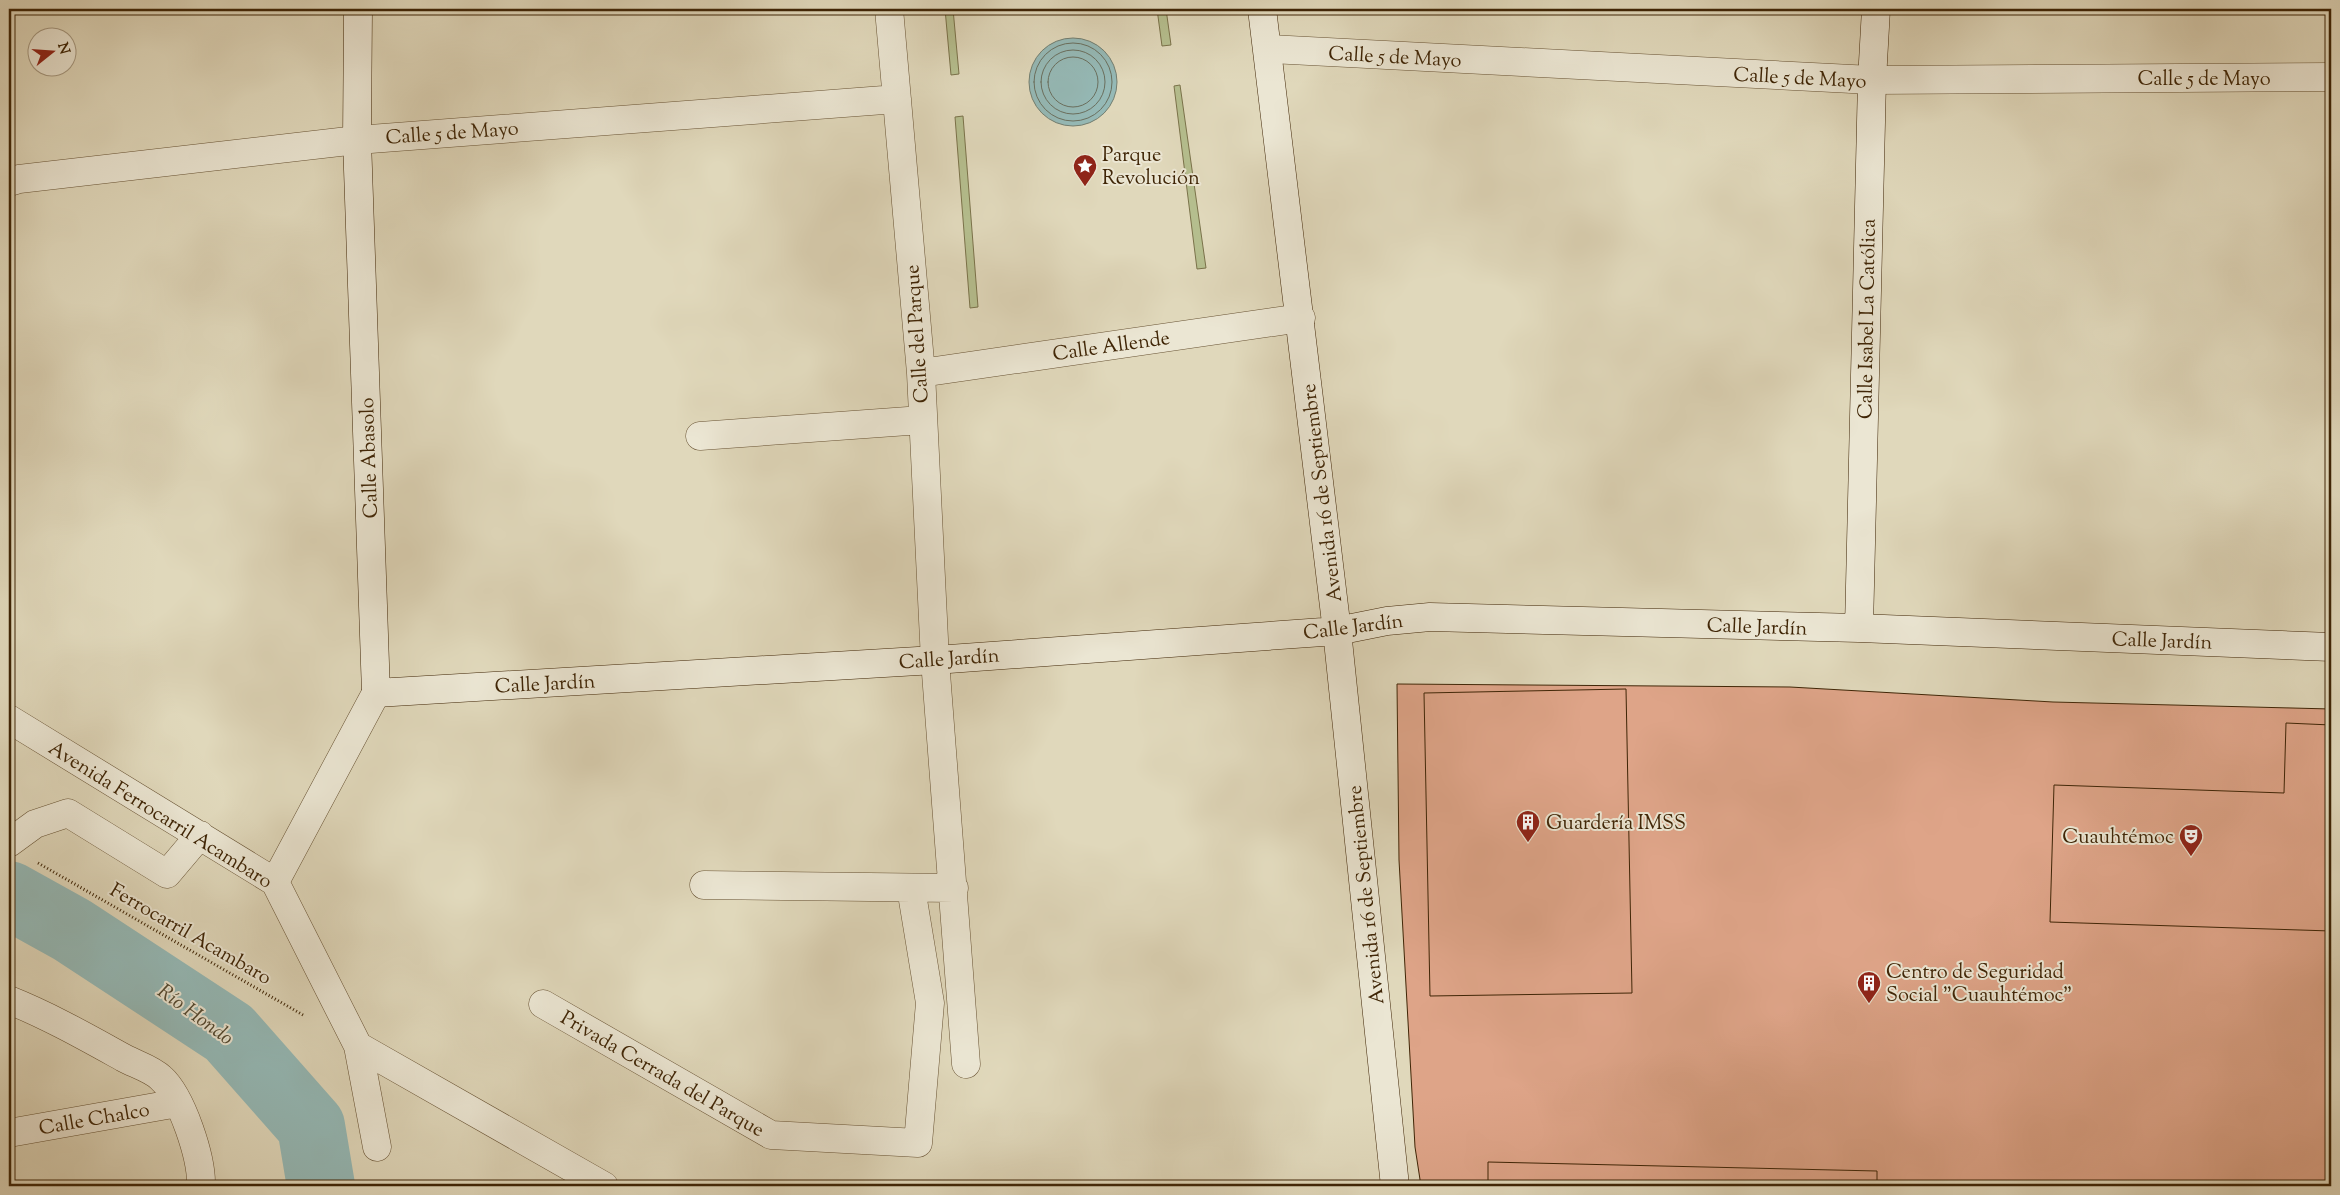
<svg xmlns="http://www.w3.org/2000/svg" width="2340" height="1195" font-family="'Sorts Mill Goudy',serif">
	<rect width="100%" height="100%" fill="#e0d8bb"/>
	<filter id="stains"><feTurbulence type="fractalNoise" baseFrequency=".004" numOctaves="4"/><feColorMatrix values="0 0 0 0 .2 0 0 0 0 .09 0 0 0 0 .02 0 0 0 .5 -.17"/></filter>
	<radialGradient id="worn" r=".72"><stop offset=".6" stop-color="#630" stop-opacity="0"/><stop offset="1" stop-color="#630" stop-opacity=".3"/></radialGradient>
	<!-- green -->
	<path fill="#b5be8e" stroke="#7a724a" d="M945,9H953L959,74L951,75Z
		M1157,9H1166L1171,45L1162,46Z
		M1180,85L1206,268L1197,269L1174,86Z
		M963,116L978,307L970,308L955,117Z"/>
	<!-- water -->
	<path fill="#95b9b6" stroke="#737e70" d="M1029 82a44 44 0 1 1 88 0a44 44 0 1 1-88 0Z"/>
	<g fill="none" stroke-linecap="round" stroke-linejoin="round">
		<!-- shore -->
		<path stroke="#6a6f5e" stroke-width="1" d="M1034 82a39 39 0 1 1 78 0a39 39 0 1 1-78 0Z
			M1041 82a32 32 0 1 1 64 0a32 32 0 1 1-64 0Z
			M1048 82a25 25 0 1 1 50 0a25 25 0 1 1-50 0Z"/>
		<!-- river -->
		<path stroke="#95b9b6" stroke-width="68" d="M9,895L72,930L229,1033L311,1126L321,1186"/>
	</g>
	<!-- building -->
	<path fill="#dea488" stroke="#3f2506" d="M1397,684L1790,687L2053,702L2331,709V1186H1421L1415,1147L1399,860Z
		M1626,689L1632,993L1430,996L1424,693Z
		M2286,723L2331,725V931L2050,922L2054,785L2284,793Z
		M1488,1162L1877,1171V1186H1488Z"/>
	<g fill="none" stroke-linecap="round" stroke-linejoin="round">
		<!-- street casing -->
		<g stroke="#675233" stroke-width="29">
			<path id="street" d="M889,9L921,373L935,660L966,1064
				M1268,49L1872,80L2331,77
				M9,182L19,179L357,140L897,99
				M921,373L1301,318
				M700,436L922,420
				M9,719L275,882L358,1046L604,1186
				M9,843L35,824L68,813L167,874L200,835
				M275,882L376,693
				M704,885L954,888
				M9,1000C49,1016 86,1037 124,1058C135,1064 152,1069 161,1078C182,1097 202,1158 201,1186
				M543,1004L771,1135L918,1143L930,1003L911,888
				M358,1046L377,1147
				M9,1133L178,1103"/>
		</g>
		<!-- secondary casing -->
		<g stroke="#3f2506" stroke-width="29">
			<path id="secondary" d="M358,9L357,140L376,693L935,660L1337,631L1387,621L1430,617L1859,628L2331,647
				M1262,9L1337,631L1395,1186
				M1859,628L1872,80L1876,9"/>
		</g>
		<!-- path -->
		<path stroke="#3f2506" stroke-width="3" stroke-dasharray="1 2.5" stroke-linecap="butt" d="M38,863L303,1015"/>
		<!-- street -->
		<use href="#street" stroke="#ebe6d3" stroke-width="28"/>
		<!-- secondary -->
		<use href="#secondary" stroke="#ebe6d3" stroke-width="28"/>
	</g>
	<!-- icons -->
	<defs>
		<g id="sight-pin" transform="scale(1.25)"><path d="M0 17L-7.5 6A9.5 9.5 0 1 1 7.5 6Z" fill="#8f2418" stroke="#ebe6d3"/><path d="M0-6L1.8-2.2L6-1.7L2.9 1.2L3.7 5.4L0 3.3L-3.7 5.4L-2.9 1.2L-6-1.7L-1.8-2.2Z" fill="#fff"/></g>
		<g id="building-pin" transform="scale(1.25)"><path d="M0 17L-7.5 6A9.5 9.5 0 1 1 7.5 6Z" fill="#8f2418" stroke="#ebe6d3"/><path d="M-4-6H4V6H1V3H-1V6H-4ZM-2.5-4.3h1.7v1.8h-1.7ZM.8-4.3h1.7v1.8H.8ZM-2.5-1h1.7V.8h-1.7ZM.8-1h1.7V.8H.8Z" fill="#fff"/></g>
		<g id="theatre-pin" transform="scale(1.25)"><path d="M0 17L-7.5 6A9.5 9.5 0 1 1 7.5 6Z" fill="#8f2418" stroke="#ebe6d3"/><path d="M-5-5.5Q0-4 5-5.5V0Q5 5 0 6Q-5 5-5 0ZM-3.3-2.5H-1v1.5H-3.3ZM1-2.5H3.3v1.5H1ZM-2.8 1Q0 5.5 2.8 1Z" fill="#fff"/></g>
	</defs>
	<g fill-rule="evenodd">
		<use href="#sight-pin" x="1085" y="166"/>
		<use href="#building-pin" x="1528" y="822"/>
		<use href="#theatre-pin" x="2191" y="836"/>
		<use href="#building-pin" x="1869" y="983"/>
	</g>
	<g text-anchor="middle" stroke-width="4" stroke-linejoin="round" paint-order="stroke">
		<!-- street labels -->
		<g font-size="20" fill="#3f2506" stroke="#ebe6d3">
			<text transform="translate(1395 56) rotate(3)" y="7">Calle 5 de Mayo</text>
			<text transform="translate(1800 77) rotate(3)" y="7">Calle 5 de Mayo</text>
			<text x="2204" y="85">Calle 5 de Mayo</text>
			<text transform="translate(452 132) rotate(-4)" y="7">Calle 5 de Mayo</text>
			<text transform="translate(1866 319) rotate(-89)" y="7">Calle Isabel La Católica</text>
			<text transform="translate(916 334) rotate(-94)" y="7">Calle del Parque</text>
			<text transform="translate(1111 345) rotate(-8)" y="7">Calle Allende</text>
			<text transform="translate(368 458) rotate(-92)" y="7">Calle Abasolo</text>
			<text transform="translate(1321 493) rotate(-97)" y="7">Avenida 16 de Septiembre</text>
			<text transform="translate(1353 626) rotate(-7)" y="7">Calle Jardín</text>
			<text transform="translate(1757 626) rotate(2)" y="7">Calle Jardín</text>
			<text transform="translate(2162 640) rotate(2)" y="7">Calle Jardín</text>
			<text transform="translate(949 658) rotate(-4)" y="7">Calle Jardín</text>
			<text transform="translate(545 683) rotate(-3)" y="7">Calle Jardín</text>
			<text transform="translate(161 814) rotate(32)" y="7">Avenida Ferrocarril Acambaro</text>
			<text transform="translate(1365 895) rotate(-96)" y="7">Avenida 16 de Septiembre</text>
			<text transform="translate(191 933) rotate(30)" y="7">Ferrocarril Acambaro</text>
			<text transform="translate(663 1073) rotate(30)" y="7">Privada Cerrada del Parque</text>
			<text transform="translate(94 1118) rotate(-10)" y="7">Calle Chalco</text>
		</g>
		<!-- poi labels -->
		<g font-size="20" fill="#3f2506" stroke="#ebe6d3" text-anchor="start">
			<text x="1102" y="161">Parque<tspan x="1102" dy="23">Revolución</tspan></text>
			<text x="1546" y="829">Guardería IMSS</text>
			<text x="2174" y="843" text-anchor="end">Cuauhtémoc</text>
			<text x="1886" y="978">Centro de Seguridad<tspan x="1886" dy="23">Social "Cuauhtémoc"</tspan></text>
		</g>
		<!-- water labels -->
		<g font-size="21" font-style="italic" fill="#544a32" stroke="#ebe6d3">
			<text transform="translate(196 1014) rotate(36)" y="7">Río Hondo</text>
		</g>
	</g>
	<!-- margin -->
	<rect width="2340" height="1195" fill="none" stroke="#e0d8bb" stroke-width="30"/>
	<rect x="10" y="10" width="2320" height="1175" fill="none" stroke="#3f2506" stroke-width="2.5"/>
	<rect x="15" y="15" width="2310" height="1165" fill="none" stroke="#3f2506"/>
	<!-- north arrow -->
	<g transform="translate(52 52) rotate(73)"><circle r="24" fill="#ebe6d3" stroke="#a69981"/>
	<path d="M0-4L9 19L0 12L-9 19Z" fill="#8f2418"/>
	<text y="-8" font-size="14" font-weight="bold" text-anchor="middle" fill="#3f2506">N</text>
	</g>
	<rect width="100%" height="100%" filter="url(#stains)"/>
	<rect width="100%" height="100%" fill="url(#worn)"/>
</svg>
